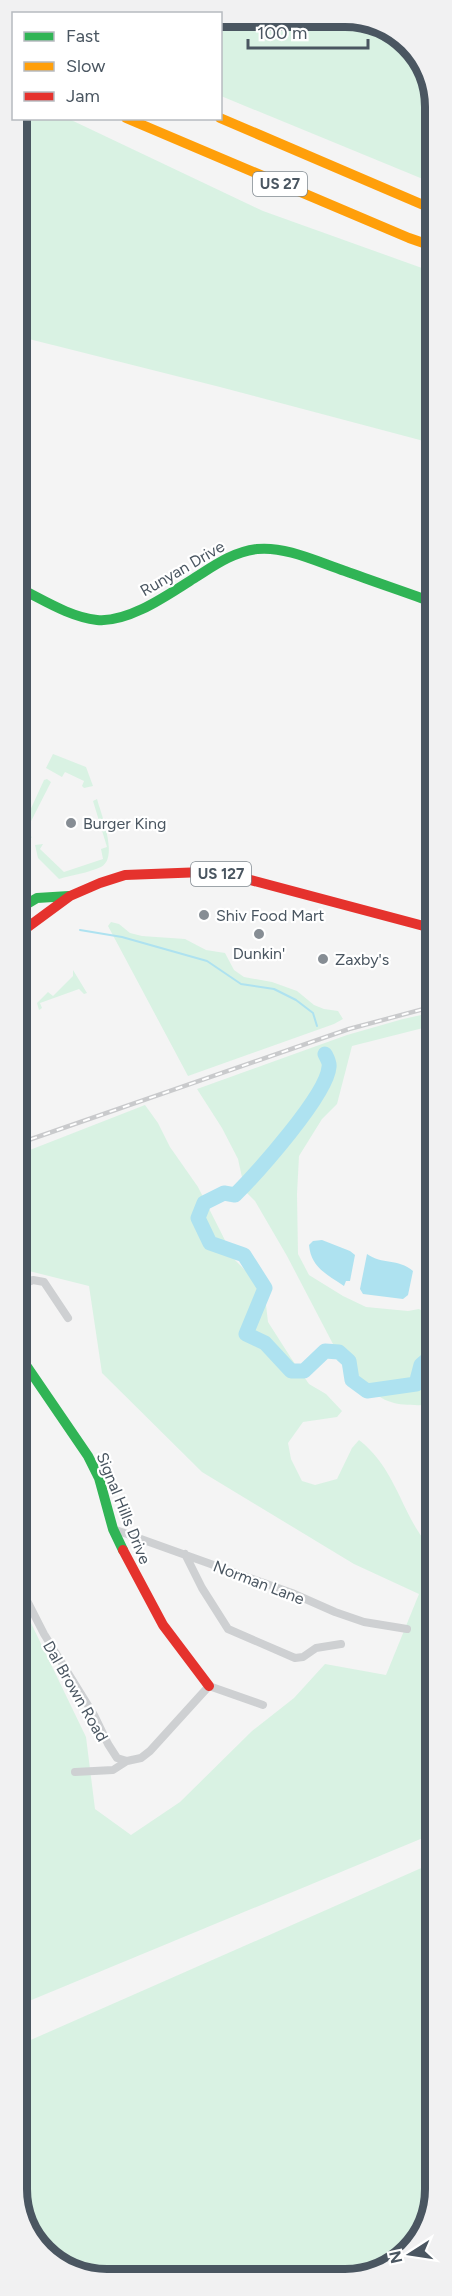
<svg xmlns="http://www.w3.org/2000/svg" width="452" height="2296" font-family="Figtree,sans-serif">
	<rect width="100%" height="100%" fill="#f4f4f4"/>
	<!-- green -->
	<path fill="#d9f2e3" d="M220,18L368,19L413,47L435,95V184L221,96Z
		M17,119H69L263,211L422,268L435,275V444L220,387L17,336Z
		M53,754L86,767L93,786L84,788L82,786L84,781L65,772L62,777L46,768Z
		M47,779L51,782L25,833L32,837C27,842 23,846 17,843V839L44,780Z
		M97,799C101,814 119,858 101,867C88,873 72,875 59,879L38,858L35,845L43,844L40,849L64,872L103,859L101,849L107,847L93,801Z
		M17,869L22,873L24,885L22,892L17,896Z
		M111,922L119,924L130,933L142,936L185,939L206,950L225,953L234,970L244,977L272,982L297,991L314,1005L324,1009L338,1011L343,1019L334,1024L188,1076L108,926Z
		M73,970L87,993L84,994L79,989L40,1003L42,1008L39,1010L37,1003L48,992L53,996L73,976Z
		M435,1012V1025L352,1046L337,1104L322,1119L299,1156L297,1194L298,1254L309,1275L343,1296L366,1307L408,1311L419,1309L435,1319V1405C407,1405 387,1408 367,1386C363,1381 358,1376 356,1371C350,1357 350,1350 333,1344L287,1256L255,1201L245,1191L238,1159L222,1128L197,1089L347,1035L403,1019Z
		M145,1105L158,1123L170,1147L198,1187L235,1260L253,1278L266,1305L268,1322L291,1358L309,1384L326,1394L342,1411L337,1417L303,1422L288,1443L291,1459L302,1481L315,1485L337,1479L352,1448L359,1440C389,1463 398,1497 416,1528C422,1538 429,1547 435,1556V1833L17,2006V1594L86,1737L95,1809L131,1835L180,1802L252,1731L294,1698L325,1664L386,1675L419,1594L354,1564L202,1472L102,1373L89,1286L17,1268V1155Z
		M435,1862V2195L409,2253L357,2279L89,2278L39,2249L17,2201V2046Z"/>
	<!-- water -->
	<path fill="#aee2f0" d="M322,1240L350,1251L355,1255L350,1281H346L344,1286C326,1274 311,1267 309,1245L313,1241Z
		M367,1254C382,1265 398,1258 413,1271L408,1295L403,1299L363,1294L360,1289Z"/>
	<g fill="none" stroke-linecap="round" stroke-linejoin="round">
		<!-- stream -->
		<path stroke="#aee2f0" stroke-width="2" d="M80,930L122,937L207,961L241,984L274,989L296,1000L313,1013L317,1026"/>
		<!-- river -->
		<path stroke="#aee2f0" stroke-width="15" d="M325,1054C327,1058 330,1063 329,1067C327,1095 257,1173 235,1195L224,1193L204,1203L198,1218L210,1243L244,1255L265,1288L246,1334L265,1343L291,1371H304L325,1351L339,1352L349,1361L352,1380L367,1391L416,1384L421,1365L435,1353"/>
		<!-- street -->
		<path stroke="#ced0d2" stroke-width="8" d="M17,1287L33,1280L44,1282L68,1318
			M113,1529L292,1593L335,1612L364,1622L407,1629
			M185,1554L202,1588L228,1629L295,1658L303,1657L316,1648L341,1644
			M17,1581L44,1634L94,1715L108,1744L117,1758L127,1761
			M75,1772L113,1770L127,1761L141,1758L150,1751L209,1686L263,1705"/>
		<!-- fast -->
		<path stroke="#30b455" stroke-width="10" d="M17,587C42,599 69,617 97,620C129,623 169,594 196,577C215,565 233,552 257,549C286,546 318,562 345,571C375,582 405,592 435,603
			M17,910L37,898L69,896
			M17,1352L88,1456L99,1478L113,1529L123,1550"/>
		<!-- slow -->
		<path stroke="#ff9f0a" stroke-width="10" d="M126,118L409,238L435,247
			M220,118L435,210"/>
		<!-- jam -->
		<path stroke="#e5322d" stroke-width="10" d="M17,935L70,896L100,883L125,875L204,872L243,878L435,929
			M123,1550L163,1625L209,1686"/>
		<!-- rail casing -->
		<g stroke="#c9cacc" stroke-width="4.5">
			<path id="rail" d="M17,1144L349,1029L435,1006"/>
		</g>
		<!-- rail -->
		<use href="#rail" stroke="#fff" stroke-width="2" stroke-dasharray="7" stroke-linecap="butt"/>
	</g>
	<!-- markers -->
	<g fill="#868d94" stroke="#fff" stroke-width="2">
		<circle cx="71" cy="823" r="6"/>
		<circle cx="204" cy="915" r="6"/>
		<circle cx="259" cy="934" r="6"/>
		<circle cx="323" cy="959" r="6"/>
	</g>
	<g text-anchor="middle" stroke-width="4.5" stroke-linejoin="round" paint-order="stroke">
		<!-- shield labels -->
		<g fill="#fff" stroke="#808990" stroke-width="1.5">
			<rect x="253" y="172" width="54" height="24" rx="4.5"/>
			<rect x="191" y="862" width="60" height="24" rx="4.5"/>
		</g>
		<g font-size="15" font-weight="bold" fill="#4a5661">
			<text x="280" y="189">US 27</text>
			<text x="221" y="879">US 127</text>
		</g>
		<!-- street labels -->
		<g font-size="16" fill="#4a5661" stroke="#fff">
			<text transform="translate(182 568) rotate(-30)" y="6">Runyan Drive</text>
			<text transform="translate(124 1508) rotate(68)" y="6">Signal Hills Drive</text>
			<text transform="translate(259 1582) rotate(21)" y="6">Norman Lane</text>
			<text transform="translate(76 1691) rotate(60)" y="6">Dal Brown Road</text>
		</g>
		<!-- poi labels -->
		<g font-size="16" fill="#4a5661" stroke="#fff" text-anchor="start">
			<text x="83" y="829">Burger King</text>
			<text x="216" y="921">Shiv Food Mart</text>
			<text x="259" y="959" text-anchor="middle">Dunkin'</text>
			<text x="335" y="965">Zaxby's</text>
		</g>
	</g>
	<!-- crop -->
	<path d="M0 0H452V2296H0ZM107 27H345A80 80 0 0 1 425 107V2189A80 80 0 0 1 345 2269H107A80 80 0 0 1 27 2189V107A80 80 0 0 1 107 27Z" fill="#f1f1f2" fill-rule="evenodd"/>
	<path fill="none" stroke="#4a5661" stroke-width="8" d="M107 27H345A80 80 0 0 1 425 107V2189A80 80 0 0 1 345 2269H107A80 80 0 0 1 27 2189V107A80 80 0 0 1 107 27Z"/>
	<!-- legend -->
	<rect x="12" y="12" width="210" height="108" fill="#ffffff" stroke="#b7bbc0" stroke-width="1.5"/>
	<rect x="24" y="32" width="30" height="9" fill="#30b455" stroke="#b7bbc0" stroke-width="1.5"/>
	<text x="66" y="42" font-size="18" fill="#4a5661">Fast</text>
	<rect x="24" y="62" width="30" height="9" fill="#ff9f0a" stroke="#b7bbc0" stroke-width="1.5"/>
	<text x="66" y="72" font-size="18" fill="#4a5661">Slow</text>
	<rect x="24" y="92" width="30" height="9" fill="#e5322d" stroke="#b7bbc0" stroke-width="1.5"/>
	<text x="66" y="102" font-size="18" fill="#4a5661">Jam</text>
	<!-- north arrow -->
	<g transform="translate(410 2254) rotate(258)" stroke="#ffffff" stroke-width="4.5" paint-order="stroke">
	<path d="M0-4.5L10 22L0 15L-10 22Z" fill="#4a5661"/>
	<text y="-9" font-size="16" font-weight="bold" text-anchor="middle" fill="#4a5661">N</text>
	</g>
	<!-- scale -->
	<path d="M248 39v9h120v-9" fill="none" stroke="#4a5661" stroke-width="3"/>
	<text x="257" y="39" font-size="18" fill="#4a5661" stroke="#ffffff" stroke-width="4.5" paint-order="stroke">100 m</text>
</svg>
